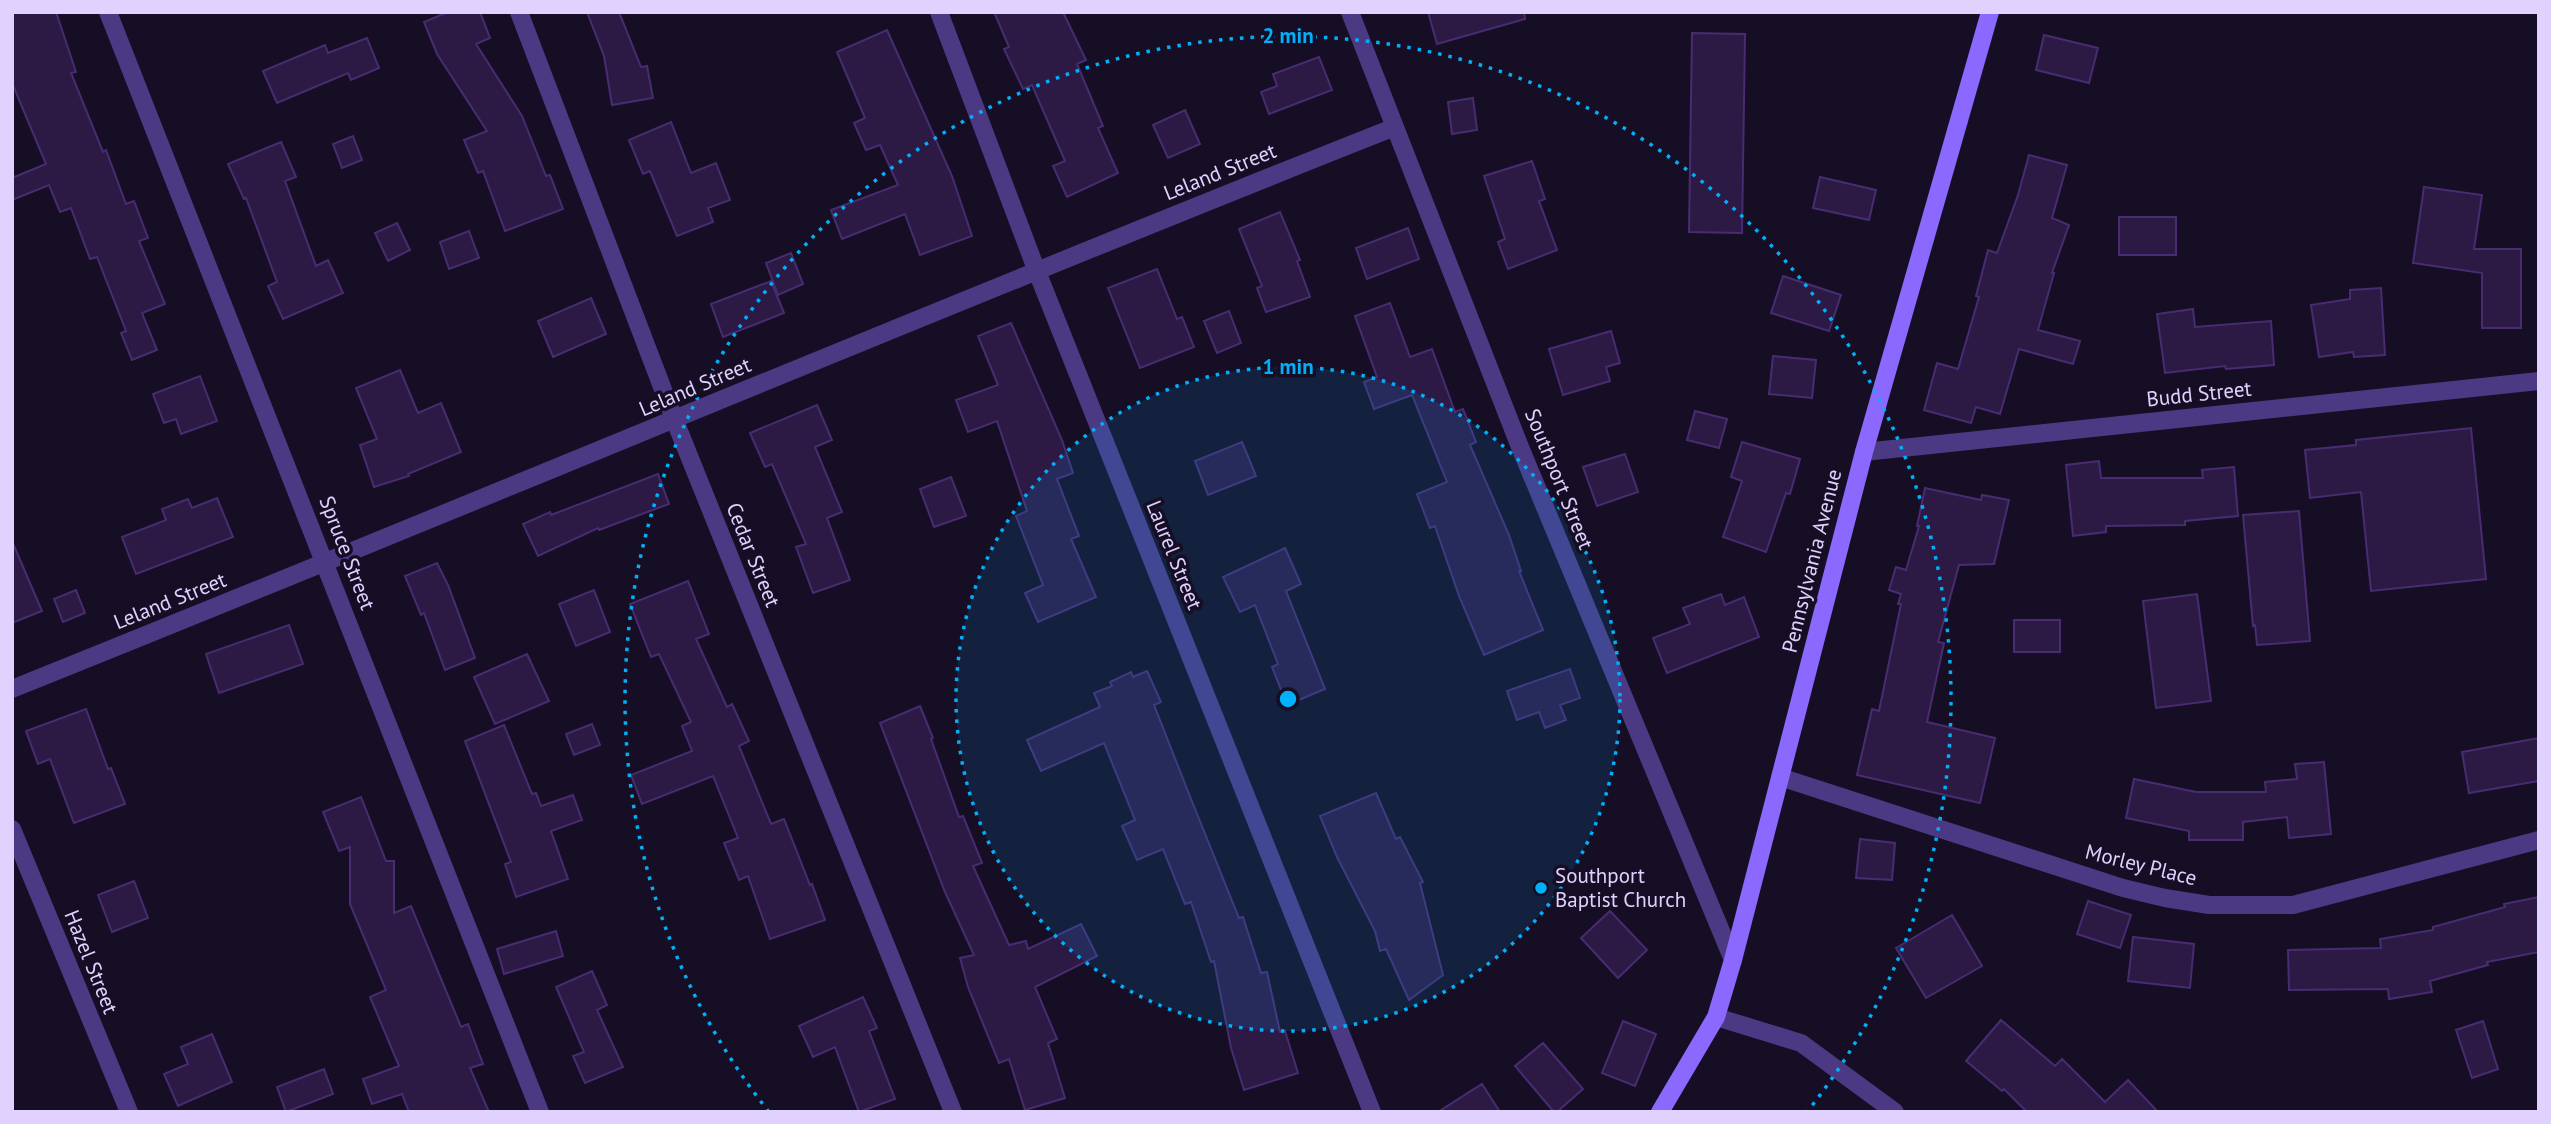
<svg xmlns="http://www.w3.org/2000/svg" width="2551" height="1124" font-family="'PT Sans',sans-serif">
	<rect width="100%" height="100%" fill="#160e24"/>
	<!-- building -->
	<path fill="#2c1a45" stroke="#482c71" stroke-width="2" d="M12,12H56L76,72L71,73L103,152L106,150L126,204L134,201L148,238L139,241L165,304L142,313L157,350L132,360L121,333L126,331L97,257L90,259L71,208L60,212L49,185L12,200V178L46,164L12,83Z
		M448,12H480L490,38L476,44L522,116L546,176L550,175L563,209L505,231L483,171L478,173L464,140L487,131L437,54L424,22Z
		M587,12H619L641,67L647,66L653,98L612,105L604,56Z
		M994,12H1063L1086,60L1077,64L1103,126L1098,128L1118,173L1067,197L1053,166L1065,161L1032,85L1023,89L1004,49L1009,47Z
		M1428,12H1524L1525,19L1437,44Z
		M887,30L952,176L972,236L920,255L905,214L842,239L831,210L898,185L880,145L866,150L854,123L865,118L837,52Z
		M1692,33L1745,34L1742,233L1689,232Z
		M2044,35L2098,48L2089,83L2036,70Z
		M367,38L379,68L351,80L348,73L277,103L263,71L325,45L328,53Z
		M1319,57L1332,90L1269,114L1261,92L1277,86L1273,74Z
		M1473,98L1477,130L1452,134L1448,102Z
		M1185,110L1200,144L1168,158L1153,125Z
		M671,122L691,173L716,163L730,200L708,208L713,222L677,236L650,171L643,174L629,140Z
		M353,136L362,160L342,168L333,144Z
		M281,142L296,177L285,181L316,266L328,260L343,293L283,319L268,286L277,282L246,198L244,199L228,164Z
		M2029,155L2067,165L2052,218L2069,225L2052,273H2054L2038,330L2080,341L2073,364L2019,349L2000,414L1976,407L1971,423L1924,410L1937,363L1958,369L1979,297L1976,296L1988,250L1997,253L2018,195Z
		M1532,161L1545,199L1539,201L1557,250L1508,269L1498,242L1505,239L1484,176Z
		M1820,177L1876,190L1869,220L1813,208Z
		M2424,187L2482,195L2474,249H2521V328H2482V273L2413,263Z
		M1280,212L1300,260L1297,261L1310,297L1266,312L1257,288L1262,286L1239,229Z
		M2119,217H2176V255H2119Z
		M397,223L410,250L388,261L375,233Z
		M1408,228L1419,259L1367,279L1356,248Z
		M469,231L479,258L449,269L440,242Z
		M791,253L803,284L778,295L766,263Z
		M1157,269L1177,319L1182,317L1194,347L1140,368L1108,288Z
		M1783,276L1841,295L1829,331L1771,313Z
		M771,281L784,313L723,337L711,304Z
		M2381,288L2385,355L2354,357L2353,352L2319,357L2311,305L2350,299V290Z
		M591,298L606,334L553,357L538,321Z
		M1390,303L1410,357L1432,349L1455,412L1463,409L1476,442L1470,445L1509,535L1521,571H1519L1543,630L1484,655L1459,596L1435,526L1430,528L1417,494L1447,482L1412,395L1374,409L1364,382L1377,377L1355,316Z
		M2193,309L2195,327L2271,321L2274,365L2226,369L2225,366L2165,373L2157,314Z
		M1229,311L1241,343L1217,353L1204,321Z
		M1011,323L1062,440L1073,473L1057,479L1079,536L1071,539L1096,597L1038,622L1025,593L1043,585L1016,516L1027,511L997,421L968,432L956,400L998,385L978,336Z
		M1611,331L1620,363L1606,367L1610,381L1563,395L1549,349Z
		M1773,356L1816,360L1812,398L1769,394Z
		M400,370L418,413L441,403L461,452L408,474L409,476L374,487L360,445L377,439L356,388Z
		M200,376L217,421L181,434L176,419L164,423L153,394Z
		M817,405L832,440L815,447L842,512L827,518L850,580L813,593L796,547L806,544L772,464L765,467L750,433Z
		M1695,411L1727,419L1719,448L1687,440Z
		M2471,428L2486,579L2371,591L2361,492L2310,498L2305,450L2356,445V440Z
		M1242,442L1256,476L1208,495L1195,461Z
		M1742,442L1800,459L1790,494L1786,493L1766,552L1723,537L1742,481L1731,477Z
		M1625,454L1638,492L1597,506L1583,467Z
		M2099,461L2101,478H2203L2202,470L2234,467L2238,516L2185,521V525L2106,526V532L2073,536L2066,465Z
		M658,474L669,504L599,530L598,528L538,556L523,524L550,512L551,515Z
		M951,477L966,516L934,527L920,489Z
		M1925,488L1981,500L1982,495L2009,500L1994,564L1959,565L1938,642L1944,643L1927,722L1995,738L1980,803L1857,775L1872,709L1879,711L1901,604H1898L1901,594L1889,590L1896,567L1906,570L1919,526H1917Z
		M217,498L233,537L136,574L122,537L166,520L162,509L188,499L192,508Z
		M2299,511L2310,641L2257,645L2255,625L2253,626L2243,515Z
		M12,541L42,611L12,623Z
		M1285,548L1301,584L1286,591L1325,689L1287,705L1272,667L1278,664L1255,605L1240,612L1223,577Z
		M437,563L448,585L475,658L445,670L424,613L421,615L405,576Z
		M688,581L709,634L696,639L727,707L732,704L749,741L739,746L771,824L784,819L810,885L812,884L825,920L770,939L748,876L739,880L724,843L738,838L713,776L642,804L631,775L692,751L682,726L691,722L659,654L651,657L630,604Z
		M76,590L85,613L63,622L54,599Z
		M594,590L610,632L576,646L559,604Z
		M1721,594L1725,605L1744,597L1759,637L1667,673L1653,638L1690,624L1683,608Z
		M2197,594L2211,701L2156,708L2143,601Z
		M2014,620H2060V652H2014Z
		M289,625L303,664L219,693L206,654Z
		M527,654L549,701L495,724L474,677Z
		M1570,669L1580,698L1560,705L1566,720L1545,728L1539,712L1517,720L1507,691Z
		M1147,671L1161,702L1154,705L1189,794L1239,918L1243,917L1261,973L1267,972L1280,1032L1285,1031L1298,1073L1244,1090L1231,1048L1214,961L1211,962L1191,902L1185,904L1163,849L1137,860L1122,826L1135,820L1104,743L1041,771L1027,740L1100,707L1094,693L1112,686L1110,682L1131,672L1133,677Z
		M920,706L933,738L931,739L959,817L963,816L982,863L973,866L1009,945L1026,941L1028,949L1081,924L1097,956L1035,987L1057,1039L1048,1043L1065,1098L1025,1110L1009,1059L999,1063L968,987L960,958L974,955L945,892L880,723Z
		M86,709L108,769L111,768L125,804L74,823L50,759L38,764L26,731Z
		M592,724L600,745L574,755L566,734Z
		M504,725L532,794L536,793L541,806L573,795L582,820L551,831L568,879L516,897L505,864L511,862L465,741Z
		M2539,738V781L2469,793L2462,752Z
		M2324,762L2331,834L2289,838L2287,817L2243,822V840H2189V831L2126,818L2134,779L2196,792H2266L2265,782L2297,779L2295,764Z
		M1376,793L1396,839L1400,837L1423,882L1420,883L1443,975L1409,1000L1386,949L1380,951L1375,931L1337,857L1320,816Z
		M361,797L386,861H394V913L411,906L461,1027L468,1024L483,1064L470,1068L489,1112H409L402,1094L372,1104L363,1079L399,1066L370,997L386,990L350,904V847L339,851L323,812Z
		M1860,839L1895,843L1892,880L1856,878Z
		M134,881L148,918L112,932L98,895Z
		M2539,897V952L2487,962L2488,965L2430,981L2432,992L2389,999L2388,989L2289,990L2288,950L2381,948L2380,939L2433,930V927L2505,907L2504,904Z
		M2088,901L2131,915L2120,948L2077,934Z
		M1610,911L1647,950L1618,978L1581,938Z
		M1952,915L1982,966L1926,998L1896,948Z
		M556,931L563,956L504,974L497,949Z
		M2133,937L2194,944L2190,988L2128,981Z
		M592,971L607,1005L597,1010L623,1067L585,1083L573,1056L584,1052L556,987Z
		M863,997L877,1028L869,1031L895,1099L859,1112L835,1047L813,1057L799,1026Z
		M2001,1020L2055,1066L2062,1059L2105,1102L2128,1080L2158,1112H2027L2004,1089L2002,1091L1966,1061Z
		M1623,1021L1656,1034L1635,1086L1602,1073Z
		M2483,1021L2498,1069L2472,1078L2456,1030Z
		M212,1034L232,1082L178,1106L164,1074L188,1064L181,1047Z
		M1543,1043L1583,1089L1557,1112H1554L1515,1066Z
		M324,1069L333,1094L286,1112L277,1087Z
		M1482,1084L1500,1112H1438Z"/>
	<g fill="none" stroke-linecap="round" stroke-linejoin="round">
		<!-- minor -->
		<path stroke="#4b3983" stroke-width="18" d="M108,12L540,1112
			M519,12L675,421L953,1112
			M939,12L1036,269L1372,1112
			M1350,12L1520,447L1733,960
			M1864,452L2539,381
			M12,689C474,504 932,310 1395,127
			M1780,777L2123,888L2165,898L2209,905H2293L2539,840
			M12,829L129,1112
			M1716,1017L1801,1043L1895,1112"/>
		<!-- secondary -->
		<path stroke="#8b69fe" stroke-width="18" d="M1660,1112L1716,1017L1733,960L1864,452L1990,12"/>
	</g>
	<!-- distance rings -->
	<circle cx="1288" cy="699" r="332" fill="#01affb" fill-opacity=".12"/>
	<g fill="none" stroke="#01affb" stroke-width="3.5" stroke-dasharray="3.5 7">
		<circle cx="1288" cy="699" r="332"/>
		<path d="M769 1112A663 663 0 1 1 1807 1112"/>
	</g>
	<!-- markers -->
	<circle fill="#01affb" stroke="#160e24" stroke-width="2.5" cx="1541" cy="888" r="7"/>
	<g text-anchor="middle" stroke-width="7" stroke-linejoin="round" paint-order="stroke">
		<!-- street labels -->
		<g font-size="21" fill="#e0d1ff" stroke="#160e24">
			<text transform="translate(1220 172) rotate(-22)" y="7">Leland Street</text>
			<text transform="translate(695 387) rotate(-23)" y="7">Leland Street</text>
			<text transform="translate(2199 394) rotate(-6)" y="7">Budd Street</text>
			<text transform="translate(1559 479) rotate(68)" y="7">Southport Street</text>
			<text transform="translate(347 553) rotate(69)" y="7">Spruce Street</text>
			<text transform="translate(753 555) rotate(68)" y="7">Cedar Street</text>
			<text transform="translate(1174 555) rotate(68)" y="7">Laurel Street</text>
			<text transform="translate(1812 561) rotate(-76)" y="7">Pennsylvania Avenue</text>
			<text transform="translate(170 601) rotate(-22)" y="7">Leland Street</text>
			<text transform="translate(2141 865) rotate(14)" y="7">Morley Place</text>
			<text transform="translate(91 962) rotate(68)" y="7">Hazel Street</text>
		</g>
		<!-- poi labels -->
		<g font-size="21" fill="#e0d1ff" stroke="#160e24" text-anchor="start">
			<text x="1555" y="883">Southport<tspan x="1555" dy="24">Baptist Church</tspan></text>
		</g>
	</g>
	<circle cx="1288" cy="699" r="10" fill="#01affb" stroke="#160e24" stroke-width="3.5"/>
	<g font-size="21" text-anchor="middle" font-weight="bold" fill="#01affb" stroke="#160e24" stroke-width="7" stroke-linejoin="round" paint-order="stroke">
		<text x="1288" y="43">2 min</text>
		<text x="1288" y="374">1 min</text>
	</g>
	<!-- border -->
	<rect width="2551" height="1124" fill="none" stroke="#e0d1ff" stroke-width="28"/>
</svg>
